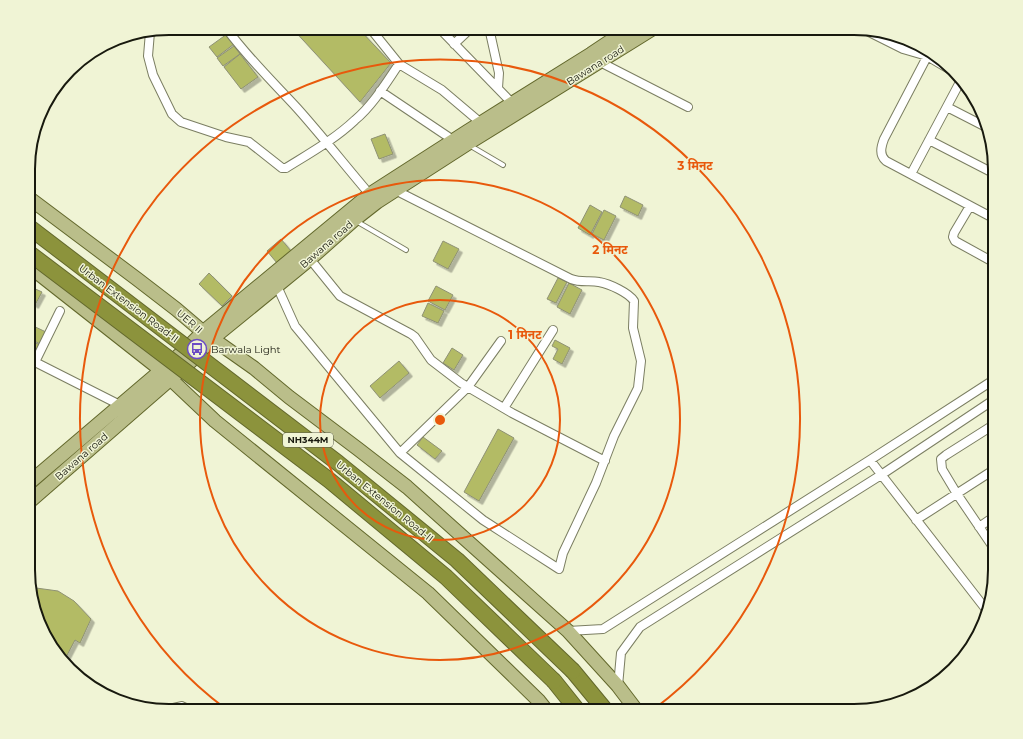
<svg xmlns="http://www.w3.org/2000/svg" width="1023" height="739" font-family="Montserrat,'Noto Sans Devanagari',sans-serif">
	<defs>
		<filter id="shadow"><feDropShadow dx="3.5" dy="3.5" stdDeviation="0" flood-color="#0004"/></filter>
	</defs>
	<rect width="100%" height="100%" fill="#f0f4d5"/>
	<!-- building -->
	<path fill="#b3bb65" stroke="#8e9174" filter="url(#shadow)" d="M292,28H358L391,63L360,102Z
		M227,34L234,44L217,57L209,47Z
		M234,46L240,54L223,66L217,58Z
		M240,54L258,77L241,89L224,67Z
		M385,134L393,154L379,159L371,139Z
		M625,196L643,205L638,216L620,207Z
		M590,205L602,212L590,235L578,228Z
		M604,210L616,216L604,240L592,234Z
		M281,239L291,251L277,263L267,251Z
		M443,241L459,249L448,269L433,261Z
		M209,273L232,296L222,306L199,284Z
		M558,278L567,282L556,303L547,299Z
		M569,283L582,290L570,314L557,307Z
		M29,286L42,292L35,305L29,301Z
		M436,286L453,295L445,310L428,301Z
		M428,303L444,311L438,323L422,316Z
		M29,324L46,332L40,344L29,338Z
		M29,340L40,345L34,358L29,356Z
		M555,340L570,348L562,364L553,359L558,349L552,346Z
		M452,348L463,355L454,370L443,363Z
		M399,361L409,373L380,398L370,386Z
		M498,429L514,438L479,501L464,492Z
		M423,437L442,451L435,459L417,445Z
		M29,587L58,591L74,601L91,619L80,643L75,640L64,661L47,640Z"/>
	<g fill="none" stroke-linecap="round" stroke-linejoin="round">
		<!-- lane casing -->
		<g stroke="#7b7e62" stroke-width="6">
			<path id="lane" d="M469,145L503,165
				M356,221L406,250
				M170,711L173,706L182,704L197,711"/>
		</g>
		<!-- street casing -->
		<g stroke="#7b7e62" stroke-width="10">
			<path id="street" d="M226,28C247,57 273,82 297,108C323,137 347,168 372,197
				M370,28L399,64L442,90L481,123
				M439,28L512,103
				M489,28L499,73L498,88
				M861,28L903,49L927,56L949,69
				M150,32L148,56L153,75L172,114L181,122L226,137L249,142L282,168H286C310,153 335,139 355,120C373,105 386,83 399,64
				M454,44L471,28
				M930,51L884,139C881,147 879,155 886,161L995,219
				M600,62L688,107
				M380,91L453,140
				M947,107L986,127
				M929,140L995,174
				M911,174L960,82
				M970,206L954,233L953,237L955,241L995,263
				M310,259L340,296L411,334L415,337L431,360L461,383L512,413L605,461
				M277,286L295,326L400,453L483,520L559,569L563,553L596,483L614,436L638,388L641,361L633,328L634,301C629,293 610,284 599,282C590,280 581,283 571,279L395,190
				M29,359L120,405
				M35,362L60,311
				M504,408L553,330
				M995,424L946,455L941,459L942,469L957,494L995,550
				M400,453L468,387L501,341
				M870,460L988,612
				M916,520L995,469
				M979,527L995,516
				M568,631L603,629L870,460L995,379
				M618,686L621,653L640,627L881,475L995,399"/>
		</g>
		<!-- primary casing -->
		<g stroke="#63682c" stroke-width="15">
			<path id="primary" d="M29,198L137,279L176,309L203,332L254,368L289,397L358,449L407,487L568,631L618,686L637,711
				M29,266L161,370L215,421L428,593L539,701L547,711
				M29,483L184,351L203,332L370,194L468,131L591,54L630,28
				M29,502L191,361L212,339L310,259L354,220L377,202L467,144L654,28"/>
		</g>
		<!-- highway casing -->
		<g stroke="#63682c" stroke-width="17">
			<path id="highway" d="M573,671L606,711
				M554,681L578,711"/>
		</g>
		<!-- lane -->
		<use href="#lane" stroke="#fff" stroke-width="4"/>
		<!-- street -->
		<use href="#street" stroke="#fff" stroke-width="8"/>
		<!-- primary -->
		<use href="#primary" stroke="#babe8a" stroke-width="13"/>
		<!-- highway -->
		<use href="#highway" stroke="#8c933c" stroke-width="15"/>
		<!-- highway-bridge casing -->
		<g stroke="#63682c" stroke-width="17" stroke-linecap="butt">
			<path id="highway-bridge" d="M29,227L338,463L457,560L573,671
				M29,253L329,480L446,577L554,681"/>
		</g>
		<!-- highway-bridge -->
		<use href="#highway-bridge" stroke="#8c933c" stroke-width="15"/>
	</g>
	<!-- distance rings -->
	<g fill="none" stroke="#e8590c" stroke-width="2">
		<circle cx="440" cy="420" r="120"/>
		<circle cx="440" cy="420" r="240"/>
		<path d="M226 709A360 360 0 1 1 654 709"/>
	</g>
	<!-- icons -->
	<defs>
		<g id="bus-ring" transform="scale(1)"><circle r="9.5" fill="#f0f4d5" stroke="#6c4cc5" stroke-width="1.5"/><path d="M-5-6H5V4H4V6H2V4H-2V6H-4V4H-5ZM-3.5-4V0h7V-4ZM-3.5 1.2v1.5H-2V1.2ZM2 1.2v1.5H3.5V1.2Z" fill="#6c4cc5"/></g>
	</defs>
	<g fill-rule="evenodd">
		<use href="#bus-ring" x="197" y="349"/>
	</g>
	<g text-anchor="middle" stroke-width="3" stroke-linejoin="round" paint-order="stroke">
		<!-- shield labels -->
		<rect fill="#f0f4d5" stroke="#595b4a" stroke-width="1" x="283" y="433" width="50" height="14" rx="3"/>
		<g font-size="9" font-weight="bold" fill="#18190e">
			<text x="308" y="443">NH344M</text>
		</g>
		<!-- street labels -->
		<g font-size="10" fill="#18190e" stroke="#f0f4d5">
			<text transform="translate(595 65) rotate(-32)" y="4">Bawana road</text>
			<text transform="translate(326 244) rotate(-41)" y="4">Bawana road</text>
			<text transform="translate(129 303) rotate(37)" y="4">Urban Extension Road-II</text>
			<text transform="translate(190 321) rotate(41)" y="4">UER II</text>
			<text transform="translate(81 456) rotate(-41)" y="4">Bawana road</text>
			<text transform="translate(385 501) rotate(39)" y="4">Urban Extension Road-II</text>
		</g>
		<!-- poi labels -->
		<g font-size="10" fill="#18190e" stroke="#f0f4d5" text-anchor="start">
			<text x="211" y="353">Barwala Light</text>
		</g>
	</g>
	<!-- crop -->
	<path d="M0 0H1023V739H0ZM169 35H854A134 134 0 0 1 988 169V570A134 134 0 0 1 854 704H169A134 134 0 0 1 35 570V169A134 134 0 0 1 169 35Z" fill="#f0f4d5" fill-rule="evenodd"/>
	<path fill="none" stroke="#18190e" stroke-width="2" d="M169 35H854A134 134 0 0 1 988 169V570A134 134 0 0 1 854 704H169A134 134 0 0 1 35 570V169A134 134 0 0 1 169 35Z"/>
	<circle cx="440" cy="420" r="6" fill="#e8590c" stroke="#f0f4d5" stroke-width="2"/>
	<g font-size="12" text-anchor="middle" font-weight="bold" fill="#e8590c" stroke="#f0f4d5" stroke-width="3" stroke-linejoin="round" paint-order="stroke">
		<text x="695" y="170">3 मिनट</text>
		<text x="610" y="254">2 मिनट</text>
		<text x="525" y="339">1 मिनट</text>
	</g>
</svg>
